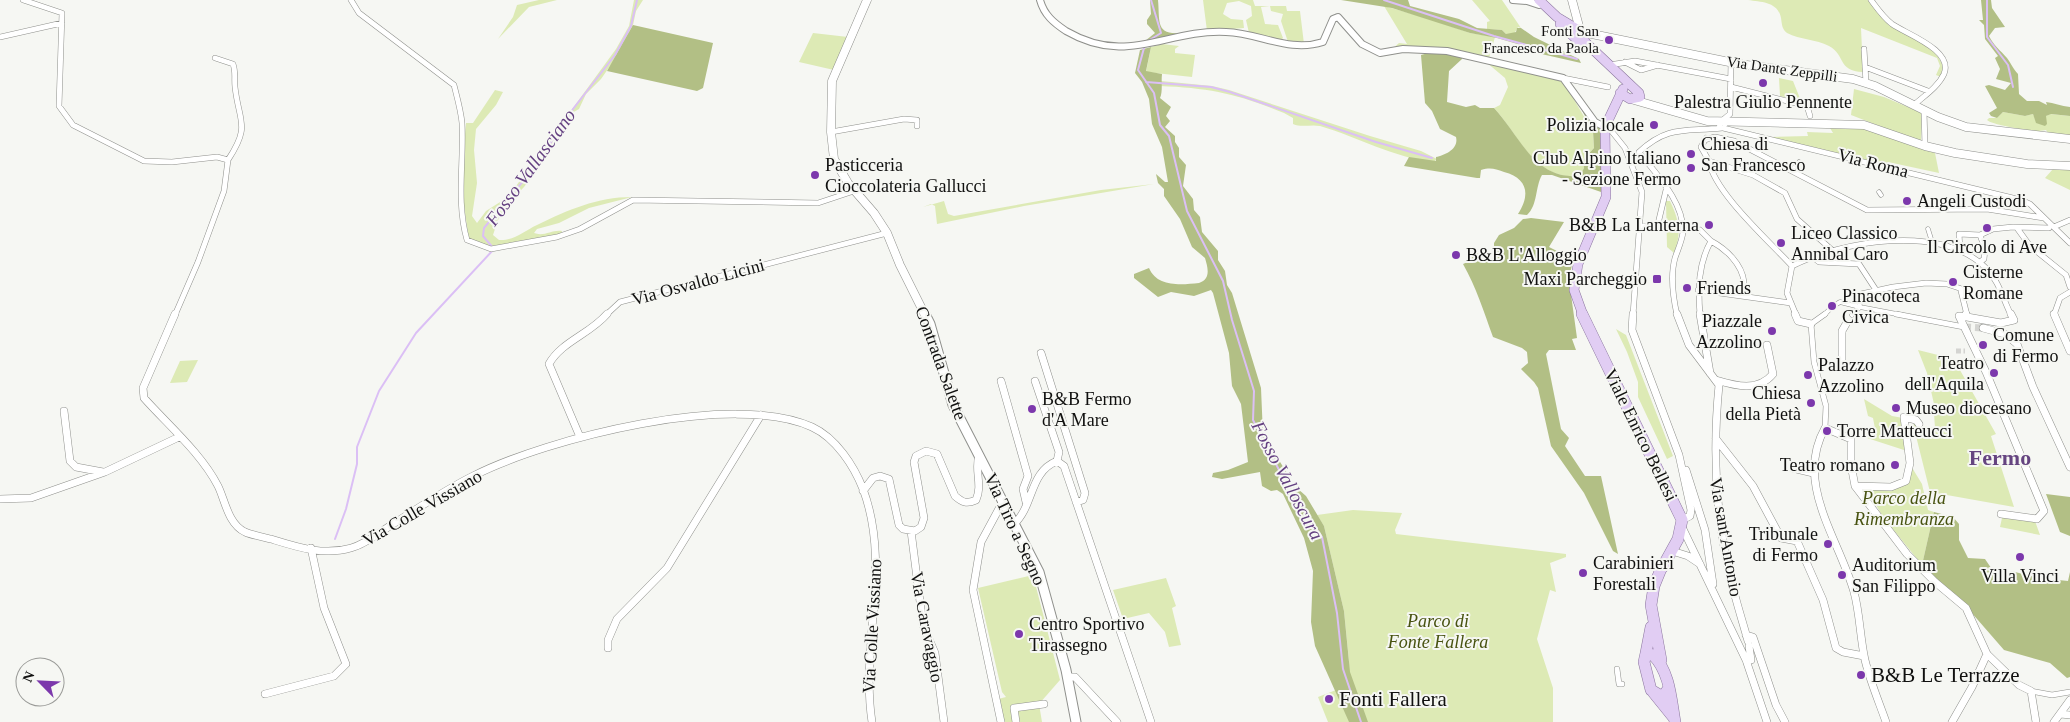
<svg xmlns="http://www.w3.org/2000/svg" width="2070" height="722" font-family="Georgia,serif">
	<rect width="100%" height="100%" fill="#f6f7f3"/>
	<!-- green -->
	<path fill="#ddeab5" d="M539,0H557L529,7L498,39L513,17L517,5Z
		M634,0H643L636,11L633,25L617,56L601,79L586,94L579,109L572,113L567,124L553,143L548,156L524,187L507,205L498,220L493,235L499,240C514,241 524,231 537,225C568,210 597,197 632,197L589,208L559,223L537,229L534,233C544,237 553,229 562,231L561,235L492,247L469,240L464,206L463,155L466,123H473L495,90L503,92L496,105L476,129L474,150L477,183L472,216L477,223L486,211L508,197L616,49L629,26Z
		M1203,0H1253L1255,6H1286L1287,11H1300L1304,44L1288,42L1281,21L1283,14L1271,11L1270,6L1261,7L1265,24L1278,25L1283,38L1280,41L1249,33L1246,20L1252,16L1251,6L1239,1L1227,3L1223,14L1231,19L1243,20L1244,28L1207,31Z
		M1472,0H1502L1521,28L1518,27L1514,34H1506L1502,30L1487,29V22L1490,21Z
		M1748,0H1869C1873,5 1877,11 1881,15C1902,36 1930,37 1944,67L1941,77L1936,75L1940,66L1937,58L1861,28L1863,72C1837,71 1846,55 1829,46C1816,39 1800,40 1787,33C1782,29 1782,25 1781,18C1778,2 1762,2 1748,0Z
		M1384,6L1430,19L1470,33L1495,37L1489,58L1443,49L1390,51L1399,43L1407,44Z
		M813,33L848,37L834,70L799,62Z
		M1162,44L1179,46L1175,49V53L1195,55L1192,77L1146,72L1151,47Z
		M1486,62L1562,79L1593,132L1594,148L1583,160L1584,168L1580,176C1533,180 1521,137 1494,108L1500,105L1508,87L1505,78Z
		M1779,78L1793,81L1801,101L1780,96Z
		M1161,81L1212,86L1229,90L1370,136L1421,151L1437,159L1434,162C1394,158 1358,137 1320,126C1310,124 1302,128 1293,124V118L1284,113C1238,94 1210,88 1160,86Z
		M1854,89L1884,97L1922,113L1921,142L1851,115Z
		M2003,112L2025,116L2033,114L2036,121L2046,119V116L2050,114L2070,116V136L2049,134L2046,130C2044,130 2042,131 2039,131C2034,132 1992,125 1987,120L1989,118H1997Z
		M1830,128H1866L1935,153L1939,173L1888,162L1887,165L1771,137L1808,136L1807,132L1833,133Z
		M2053,169L2070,170V190L2045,178Z
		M1154,184L1024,206L937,224L935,206L931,204L923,207L944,201L948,214L954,216L1101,190Z
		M1666,201H1670C1679,220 1682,233 1674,253L1667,247Z
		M1616,329L1626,335L1673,456L1667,459L1638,397V382L1627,352Z
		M1918,350L1950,358L1956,363L1996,434L1991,436L2014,507L1930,492L1913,424L1935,428L1934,413H1936L1927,373Z
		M198,360L187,382L170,383L180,361Z
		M1864,399L1892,416L1903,418L1907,451L1867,438L1866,433L1876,434L1873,418L1868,416Z
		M1911,466L1922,484L1928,510L1934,512L1922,565L1883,517L1866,488L1900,486Z
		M1353,510L1402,513L1395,530L1396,534L1566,554V557L1550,563L1556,592L1550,590L1537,639L1553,688V722H1328L1318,697L1336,690L1331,678L1349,661L1344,611L1324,526L1317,515Z
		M2008,517L2035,521L2040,535L2000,527L2002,518Z
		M1033,575L1060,680L1039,704L1042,722H1001L998,699L1006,697L1002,692L978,588Z
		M1166,578L1176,606L1172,608L1181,645L1169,647L1165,632L1149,613L1123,619L1113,590Z"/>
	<!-- forest -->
	<path fill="#b2bf85" d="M1150,0H1158C1160,20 1155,35 1180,33L1145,41L1155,33L1147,24V20L1151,14Z
		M1341,0H1408L1410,6L1459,19L1477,28L1502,30L1506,34L1516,32L1517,28H1521L1534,37L1579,59L1581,63L1537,53L1538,50L1497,38L1470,33L1392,8Z
		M1981,0H1991L1992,8L2005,27L1995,28L1989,36C1994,46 2000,50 2007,58C2011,63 2013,69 2018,74L2019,94L2027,101H2039L2047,105L2046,102C2054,103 2061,106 2070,107V116L2051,114L2046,116L2047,124L2045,126L2036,123L2033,114L2025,116L2003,112L1997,118L1991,116L1989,113L1997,108L1985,86L1989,85L2005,90L2011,83L1996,79L2000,69L1995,58L1998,56L1985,39L1984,25L1979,20H1983Z
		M633,25L713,43L703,88L697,91L607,71Z
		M1151,47L1146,71L1162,74C1161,82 1163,91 1160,98L1171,107L1166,116L1170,121L1165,127L1175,136V142L1179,148V157L1186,165L1183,186L1193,199L1194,210L1200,217L1202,232L1218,251V260L1225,271L1227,285L1232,293L1261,388L1263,435L1287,473L1289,481L1306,496L1324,526L1344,611L1350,672L1368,722H1349L1315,646L1311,622L1313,571L1304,538L1283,494L1277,490L1271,491L1262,486L1260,472L1222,479L1212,477L1213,473L1228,470L1248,462L1241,404L1232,386L1229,353L1213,293L1211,290L1194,296L1171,292L1158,297L1134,278V274L1149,268C1157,287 1180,285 1199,283C1211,279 1208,268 1205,258L1192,247L1180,219L1164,196V189L1158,183L1156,174L1165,182H1168L1162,147L1152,124L1149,99L1142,82L1135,73L1140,50Z
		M1432,52L1463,55L1462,59L1449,71L1447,102L1466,107L1475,105L1480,108H1494C1521,137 1534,180 1580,176L1584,168L1583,160L1594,148L1593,131L1578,103L1602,129L1601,192L1552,175H1542C1535,187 1538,205 1527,215L1518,214C1531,194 1527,178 1504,172C1495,169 1491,167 1481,170L1480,178H1477L1404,166L1409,157L1436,161V157C1445,155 1459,149 1456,137L1440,129L1432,111L1425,103L1421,55Z
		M1531,218L1564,222L1549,247L1573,259L1569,280L1577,338L1572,339L1576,350H1549L1546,354L1561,429L1569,438L1565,446L1585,476H1601L1618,554L1613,551L1584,493L1551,446L1538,388L1534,382L1521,369L1528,363L1527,352L1522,348L1493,337C1484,312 1476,287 1463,264L1470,261L1475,250L1484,260L1491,261L1494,254V243L1499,235L1514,228L1523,219Z
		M2046,494L2070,497V536L2060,532Z
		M1934,512L1953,517L1959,524V540L1968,558L1985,559L2002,584L2013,583L2011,571L2039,578L2068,581L2070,572V677L2067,678L2050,663L2004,650L1964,604L1922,565Z"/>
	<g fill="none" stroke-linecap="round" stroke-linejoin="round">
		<!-- stream -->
		<path stroke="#dbbff5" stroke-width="2" d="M1384,0L1494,36L1577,59
			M1987,0V37L2008,65L2013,87
			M1148,41L1161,33L1151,0
			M1144,48L1138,70L1154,93L1160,125L1169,136L1187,211L1223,281L1232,320L1254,391L1253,420L1289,489L1322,537L1337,613L1343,669L1361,722
			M1146,82L1211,87L1230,92L1376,142L1432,158
			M335,539L346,509L357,464V447L379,391L416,333L494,249L483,236L484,228L534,168L573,109L615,55L631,26L637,0"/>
		<!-- pedestrian-tunnel -->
		<path stroke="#d4d4d1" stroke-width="5" stroke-dasharray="5 2.5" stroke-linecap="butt" d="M1956,351H1965"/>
		<!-- minor-tunnel -->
		<path stroke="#d4d4d1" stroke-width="7" stroke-dasharray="7 4" stroke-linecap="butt" d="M1964,327L1983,328"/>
		<!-- pedestrian-far1 casing -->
		<g stroke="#8f908c" stroke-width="5">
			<path id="pedestrian-far1" d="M1794,168L1799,162
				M1879,192L1881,195
				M1928,229L1932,242
				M1835,305L1840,302L1860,307L1859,297
				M1824,315L1831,308
				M1852,315L1860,307L1902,315"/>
		</g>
		<!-- pedestrian casing -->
		<g stroke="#8f908c" stroke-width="6">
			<path id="pedestrian" d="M1896,314L1964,327
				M1825,428L1826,406L1814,362L1811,324L1825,314
				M1792,469L1813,474
				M1617,669L1619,684H1622
				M2031,691L2052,695L2070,692"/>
		</g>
		<!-- minor-far1 casing -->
		<g stroke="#8f908c" stroke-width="6">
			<path id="minor-far1" d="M23,0L62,13L59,106L73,125L144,161L172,162L217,157L228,160L224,191L198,262L175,315
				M351,0L359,13L454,85C457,97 461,111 462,123C464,163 456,202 467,240L491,249L557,237L580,229L633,200L818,203L854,191
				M1871,0C1877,8 1883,17 1892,24C1906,34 1954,50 1944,74C1938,87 1924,96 1914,105
				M0,37L62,23
				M1864,49L1866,83
				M215,58L233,64C236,72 234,78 235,87C239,123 251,125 228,160
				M1625,62L1641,70L1658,65
				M1609,65L1635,61L1731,79
				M1865,67L1928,91
				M1563,78L1608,87
				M1731,87L1807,106L1810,116
				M1924,111L1925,146
				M1725,124L1724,119L1730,114L1731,62
				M1719,127L2021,200L2030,204L2070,243
				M1609,128L1625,148L1642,192L1633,315
				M831,132L904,119L917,120V126
				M1706,138L1701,147L1709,161L1753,175L1785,193L1797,219L1832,250
				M1704,140L1715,137L1734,141L1867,210L1987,209L2044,218
				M1709,161C1714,192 1769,241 1792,266
				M1640,226L1657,228L1666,190
				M2056,226L2070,220
				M2017,228L2030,246L2066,275L2070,287
				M1700,230L1711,241C1698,264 1698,289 1700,315
				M1980,235L1985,249L1984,259L1980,262
				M1711,241C1726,249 1742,264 1744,282
				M1960,250L1959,234L1980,235L1993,229L2013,227L2049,228
				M1810,255L1819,262L1859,264L1876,290
				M1792,266C1843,241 1940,223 1986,268C1999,281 2003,299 2011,315
				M1792,266L1787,293L1796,315
				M1698,290L1791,303
				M1961,291L1967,315
				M1859,297L1861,294L1893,287L1926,283L1947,284L1974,293L2003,295
				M606,315L620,302L887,233
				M1677,315C1673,297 1670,276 1675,258C1678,249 1682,241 1683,232C1684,202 1656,174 1639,152C1668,125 1685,132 1722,128
				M2054,315L2060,298L2070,292"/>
		</g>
		<!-- minor casing -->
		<g stroke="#8f908c" stroke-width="8">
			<path id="minor" d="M175,314L143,388L144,398C168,425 201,453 218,486C225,500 228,524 245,532C252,535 262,537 271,539C297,547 323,556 351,548C366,544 380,532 393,524C420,507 445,490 473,476C548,438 734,391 812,427C836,438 854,466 863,489C892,566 860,644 872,722
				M1633,314L1632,330L1679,455L1691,510L1690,516L1682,520
				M1677,314L1689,345L1719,385C1713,446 1715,507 1728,567C1733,592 1741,616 1748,641
				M1700,314L1710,373
				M1795,314L1798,321L1811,324
				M1966,314L1967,317L1959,316L1986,372L2044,511L2037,519L2001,514
				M2054,314L2070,351
				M1967,317L2001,323L2014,320L2011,314
				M1983,328L2005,334L2017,344L2033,387L2070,467
				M1041,353L1085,493L1083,500L1076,502
				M1842,361V331L1846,324
				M1716,380C1736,386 1758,392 1773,374L1767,345
				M1001,381L1028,476L1023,489L1026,502
				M1035,381L1059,452L1057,461
				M64,411L70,461L76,467L103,472
				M580,437L549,364C561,342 590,334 607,314
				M1716,439L1753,486L1781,538L1797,541L1823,600L1836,648L1843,652L1864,656
				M1057,461L1064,466L1151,722
				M1686,470L1705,530L1713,584
				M1855,486L1891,487L1906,481L1910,463L1904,417L1916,420L1919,424
				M863,491L873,478L880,476L889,479L899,525L903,529L915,531L921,527L924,518L914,462L916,456L926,451L937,454L955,496C963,503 967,504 976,500C983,485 974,470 979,455
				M0,499L31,498L105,472L179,437
				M1014,524C1034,506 1029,472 1057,461
				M1682,527L1746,660L1767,722
				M911,531L923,625L935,653L944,722
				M1672,551L1688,556L1700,564
				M1746,635L1753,637L1776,705L1785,722
				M608,648V640L617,619L667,568L761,415
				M1746,660H1751L1749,646
				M1068,677H1075L1117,722
				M265,694L334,676L346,664L324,608L311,548
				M2061,714L2070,715
				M1001,722L973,590L981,542L1002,503
				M1016,722L1014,708L1044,704
				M1886,722C1879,702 1870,681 1865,660C1860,638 1860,614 1854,592C1839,539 1794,483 1825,428L1851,439V465L1855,486L1907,554L1935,582L1966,608L1987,654L2019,685L2031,691L2036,722
				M1952,722L1972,687L1987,654
				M2054,722L2070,700"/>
		</g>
		<!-- tertiary casing -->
		<g stroke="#8f908c" stroke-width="8">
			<path id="tertiary" d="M1040,0C1044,15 1054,23 1066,31C1128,67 1165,29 1226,32C1260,33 1289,53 1323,42L1333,19L1338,17L1362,44L1380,53L1403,49L1447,51L1563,78L1595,122L1605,127
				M1513,0L1527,1
				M1531,0L1527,1L1539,5"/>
		</g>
		<!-- secondary-far1 casing -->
		<g stroke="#8f908c" stroke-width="9">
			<path id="secondary-far1" d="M867,0L832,81L831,132L834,159L848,183L874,213L887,233L900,265L925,315
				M1572,0L1580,30
				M1582,32L1739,64L1853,79L1875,86L1938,117L1966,127L2070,139
				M1634,100L1707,121L1864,125L1925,146L1955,153L2027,164L2070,166"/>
		</g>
		<!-- secondary casing -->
		<g stroke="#8f908c" stroke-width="11">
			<path id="secondary" d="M925,314L930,324L953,405L1039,572L1066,670L1076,722"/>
		</g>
		<!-- primary-far1 casing -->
		<g stroke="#8b769e" stroke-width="10">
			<path id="primary-far1" d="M1539,0L1557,17L1582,32L1585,42L1639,93L1640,97L1630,99L1620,93
				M1560,24L1586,48
				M1583,315L1574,290L1578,264L1606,197L1605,127L1623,89"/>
		</g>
		<!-- primary casing -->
		<g stroke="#8b769e" stroke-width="12">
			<path id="primary" d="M1582,314L1682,520L1678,539L1662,568
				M1646,653L1651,627
				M1661,660L1651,605L1654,586L1663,564
				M1668,689L1663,697L1651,690L1644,662L1646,653L1653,655C1670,672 1671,699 1675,722
				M1653,692L1674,718"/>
		</g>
		<!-- pedestrian-far1 -->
		<use href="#pedestrian-far1" stroke="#fff" stroke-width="4"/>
		<!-- pedestrian -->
		<use href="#pedestrian" stroke="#fff" stroke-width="5"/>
		<!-- minor-far1 -->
		<use href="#minor-far1" stroke="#fff" stroke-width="5"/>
		<!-- minor -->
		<use href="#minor" stroke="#fff" stroke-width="7"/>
		<!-- tertiary -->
		<use href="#tertiary" stroke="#fff" stroke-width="6"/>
		<!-- secondary-far1 -->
		<use href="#secondary-far1" stroke="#fff" stroke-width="8"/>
		<!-- secondary -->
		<use href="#secondary" stroke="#fff" stroke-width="9"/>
		<!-- primary-far1 -->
		<use href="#primary-far1" stroke="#e1cdf3" stroke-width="9"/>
		<!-- primary -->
		<use href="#primary" stroke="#e1cdf3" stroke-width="11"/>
	</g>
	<!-- markers -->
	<g fill="#7c38ac" stroke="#f6f7f3" stroke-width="2">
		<circle cx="1609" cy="40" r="5"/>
		<circle cx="1763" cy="83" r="5"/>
		<circle cx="1654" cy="125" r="5"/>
		<circle cx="1691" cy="154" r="5"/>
		<circle cx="1691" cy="168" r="5"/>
		<circle cx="815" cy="175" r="5"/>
		<circle cx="1907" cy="201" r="5"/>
		<circle cx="1709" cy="225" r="5"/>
		<circle cx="1987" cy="228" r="5"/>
		<circle cx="1781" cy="243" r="5"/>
		<circle cx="1456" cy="255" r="5"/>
		<rect x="1652" y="274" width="10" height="10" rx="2.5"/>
		<circle cx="1953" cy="282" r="5"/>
		<circle cx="1687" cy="288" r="5"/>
		<circle cx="1832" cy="306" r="5"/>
		<circle cx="1772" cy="331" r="5"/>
		<circle cx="1983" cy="345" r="5"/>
		<circle cx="1994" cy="373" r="5"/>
		<circle cx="1808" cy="375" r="5"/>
		<circle cx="1811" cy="403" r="5"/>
		<circle cx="1896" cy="408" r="5"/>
		<circle cx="1032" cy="409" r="5"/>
		<circle cx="1827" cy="431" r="5"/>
		<circle cx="1895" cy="465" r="5"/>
		<circle cx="1828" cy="544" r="5"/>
		<circle cx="2020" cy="557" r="5"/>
		<circle cx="1583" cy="573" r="5"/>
		<circle cx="1842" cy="575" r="5"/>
		<circle cx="1019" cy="634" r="5"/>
		<circle cx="1861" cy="675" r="5"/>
		<circle cx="1329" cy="699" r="5"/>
	</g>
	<g text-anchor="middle" stroke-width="4" stroke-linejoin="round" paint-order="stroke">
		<!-- far-poi labels -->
		<g font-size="15" fill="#111110" stroke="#f6f7f3" text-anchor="end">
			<text x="1599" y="36">Fonti San<tspan x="1599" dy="17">Francesco da Paola</tspan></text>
		</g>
		<!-- far-street labels -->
		<g font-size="15" fill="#111110" stroke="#f6f7f3">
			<text transform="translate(1782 69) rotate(8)" y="5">Via Dante Zeppilli</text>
		</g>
		<!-- poi labels -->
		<g font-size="18" fill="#111110" stroke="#f6f7f3" text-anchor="start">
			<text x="1763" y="108" text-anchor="middle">Palestra Giulio Pennente</text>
			<text x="1644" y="131" text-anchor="end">Polizia locale</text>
			<text x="1701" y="150">Chiesa di<tspan x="1701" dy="21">San Francesco</tspan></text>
			<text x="1681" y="164" text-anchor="end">Club Alpino Italiano<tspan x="1681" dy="21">- Sezione Fermo</tspan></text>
			<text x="825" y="171">Pasticceria<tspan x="825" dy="21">Cioccolateria Gallucci</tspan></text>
			<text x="1917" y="207">Angeli Custodi</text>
			<text x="1699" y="231" text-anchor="end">B&amp;B La Lanterna</text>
			<text x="1791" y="239">Liceo Classico<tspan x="1791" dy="21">Annibal Caro</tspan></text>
			<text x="1987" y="253" text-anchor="middle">Il Circolo di Ave</text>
			<text x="1466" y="261">B&amp;B L'Alloggio</text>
			<text x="1963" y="278">Cisterne<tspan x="1963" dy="21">Romane</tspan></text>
			<text x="1647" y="285" text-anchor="end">Maxi Parcheggio</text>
			<text x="1697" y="294">Friends</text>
			<text x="1842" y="302">Pinacoteca<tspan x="1842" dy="21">Civica</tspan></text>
			<text x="1762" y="327" text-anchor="end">Piazzale<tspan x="1762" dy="21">Azzolino</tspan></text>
			<text x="1993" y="341">Comune<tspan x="1993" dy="21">di Fermo</tspan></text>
			<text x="1984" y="369" text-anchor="end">Teatro<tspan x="1984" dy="21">dell'Aquila</tspan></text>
			<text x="1818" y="371">Palazzo<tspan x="1818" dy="21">Azzolino</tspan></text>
			<text x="1801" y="399" text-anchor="end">Chiesa<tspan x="1801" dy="21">della Pietà</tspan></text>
			<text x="1042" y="405">B&amp;B Fermo<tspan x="1042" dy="21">d'A Mare</tspan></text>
			<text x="1906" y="414">Museo diocesano</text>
			<text x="1837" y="437">Torre Matteucci</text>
			<text x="1885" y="471" text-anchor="end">Teatro romano</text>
			<text x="1818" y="540" text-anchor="end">Tribunale<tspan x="1818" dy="21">di Fermo</tspan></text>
			<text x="1593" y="569">Carabinieri<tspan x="1593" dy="21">Forestali</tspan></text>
			<text x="1852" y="571">Auditorium<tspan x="1852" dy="21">San Filippo</tspan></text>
			<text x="2020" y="582" text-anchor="middle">Villa Vinci</text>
			<text x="1029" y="630">Centro Sportivo<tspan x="1029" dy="21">Tirassegno</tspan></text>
		</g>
		<!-- street labels -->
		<g font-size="18" fill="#111110" stroke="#f6f7f3">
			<text transform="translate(1873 163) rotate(14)" y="6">Via Roma</text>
			<text transform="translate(698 282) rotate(-15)" y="6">Via Osvaldo Licini</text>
			<text transform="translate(941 363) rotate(70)" y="6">Contrada Salette</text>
			<text transform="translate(1641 435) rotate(64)" y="6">Viale Enrico Bellesi</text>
			<text transform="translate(422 508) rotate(-30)" y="6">Via Colle Vissiano</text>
			<text transform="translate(1015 529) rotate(65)" y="6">Via Tiro a Segno</text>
			<text transform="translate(1726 537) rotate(80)" y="6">Via sant'Antonio</text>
			<text transform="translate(872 626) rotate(-87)" y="6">Via Colle Vissiano</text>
			<text transform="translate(927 627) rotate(79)" y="6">Via Caravaggio</text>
		</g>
		<!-- park labels -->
		<g font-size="18" font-style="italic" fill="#485311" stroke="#f6f7f3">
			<text x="1904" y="504">Parco della<tspan x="1904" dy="21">Rimembranza</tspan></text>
			<text x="1438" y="627">Parco di<tspan x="1438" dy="21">Fonte Fallera</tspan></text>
		</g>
		<!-- water labels -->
		<g font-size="19" font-style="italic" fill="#633f80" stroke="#f6f7f3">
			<text transform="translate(530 167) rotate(-54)" y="7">Fosso Vallasciano</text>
			<text transform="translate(1288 480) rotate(62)" y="7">Fosso Valloscura</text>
		</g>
		<!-- near-poi labels -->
		<g font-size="21" fill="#111110" stroke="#f6f7f3" text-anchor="start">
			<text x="1871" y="682">B&amp;B Le Terrazze</text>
			<text x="1339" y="706">Fonti Fallera</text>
		</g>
		<!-- district labels -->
		<g font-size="22" font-weight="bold" fill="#654480" stroke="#f6f7f3">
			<text x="2000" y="465">Fermo</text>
		</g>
	</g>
	<!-- north arrow -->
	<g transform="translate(40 682) rotate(294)"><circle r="24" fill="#f6f7f3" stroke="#9a9b98"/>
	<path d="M0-4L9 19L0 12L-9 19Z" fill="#7c38ac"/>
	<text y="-8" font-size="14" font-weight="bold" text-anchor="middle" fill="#111110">N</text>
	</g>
</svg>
